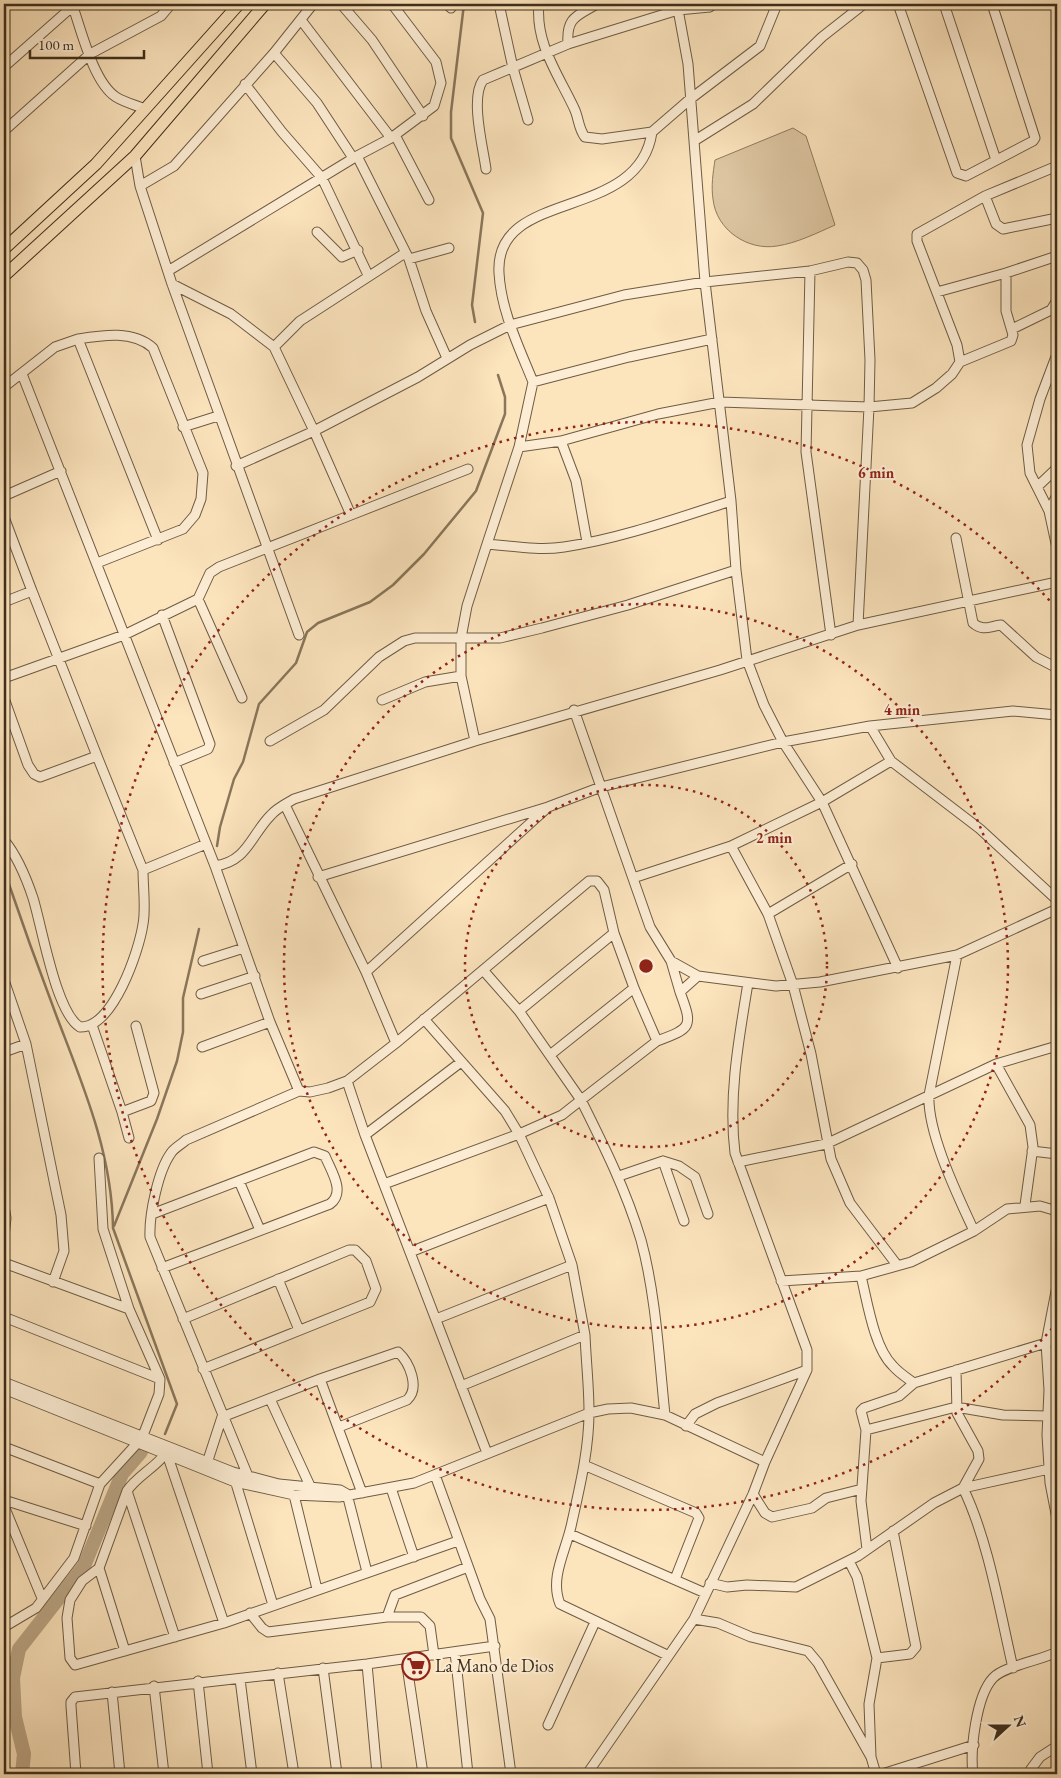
<svg xmlns="http://www.w3.org/2000/svg" width="1061" height="1778" font-family="'EB Garamond',serif">
	<rect width="100%" height="100%" fill="#fce4bd"/>
	<filter id="stains"><feTurbulence type="fractalNoise" baseFrequency=".004" numOctaves="4"/><feColorMatrix values="0 0 0 0 .2 0 0 0 0 .09 0 0 0 0 .02 0 0 0 .5 -.17"/></filter>
	<radialGradient id="worn" r=".72"><stop offset=".6" stop-color="#630" stop-opacity="0"/><stop offset="1" stop-color="#630" stop-opacity=".3"/></radialGradient>
	<!-- green -->
	<path fill="#dcc5a1" stroke="#8d7a5e" d="M793,128L806,136L835,225C817,233 797,243 777,246C748,251 716,230 713,199C711,186 713,173 715,160Z"/>
	<g fill="none" stroke-linecap="round" stroke-linejoin="round">
		<!-- stream -->
		<path stroke="#89765b" stroke-width="2.5" d="M464,4L451,112V138L483,213L472,305L475,322
			M217,846L220,827L234,779L243,762L259,704L296,663L307,632L318,623L370,602L393,585L424,554L476,491L505,414V397L498,375
			M4,870C21,920 39,970 58,1020C84,1088 112,1154 113,1228L177,1404L165,1434
			M114,1226L157,1119L177,1061L183,1032V998L199,929"/>
		<!-- river -->
		<path stroke="#bba686" stroke-width="14" d="M22,1774L24,1754L15,1717L13,1678L19,1649L84,1566L122,1474L141,1452"/>
		<!-- minor casing -->
		<g stroke="#6e5c44" stroke-width="11">
			<path id="minor" d="M72,4C81,29 93,82 116,97C124,102 135,105 145,109
				M341,4L372,40L423,116
				M447,4L451,8
				M499,4L513,68L528,120
				M539,4C535,43 558,74 574,108C579,118 578,128 585,137L602,139L652,132
				M677,4L688,64L705,282L731,501L736,570L747,660L764,705L783,742L822,802L898,968
				M898,4L957,173L966,176L1033,141L1035,138L992,4
				M944,4L996,160
				M301,20L391,138
				M568,44C566,17 577,16 597,4
				M274,53L317,103L353,158
				M4,67L73,6
				M245,84L282,132L322,178L368,275
				M4,131L90,54L161,16L171,4
				M395,135L429,200
				M694,141L753,104L822,37L864,4
				M135,156L140,186L172,284L299,635
				M357,156L409,259L426,311L447,358
				M486,169C483,147 470,98 483,80L568,44L678,10L710,7
				M140,186L174,166L274,53L313,4
				M985,196L996,224L1003,229L1057,218
				M317,232L342,257L358,250
				M409,259L449,248
				M168,271L357,156L391,138L434,106L441,83L436,62L392,4
				M810,271L806,452L831,635
				M172,284L231,314L274,347L300,321L405,253
				M937,292L1006,273L1057,256
				M1012,329L1051,310L1057,300
				M78,339C103,335 133,330 153,348L203,473L201,499L195,515L183,529L97,563
				M274,347L314,431L418,377L470,345L510,325L624,295L705,282L810,271L848,262L857,263L863,270L866,280L870,360L869,407L858,625
				M1057,354L1040,399L1027,445L1030,473L1049,511L1057,548
				M960,362L957,345L917,241V234L985,196L1057,166
				M22,374L215,866L270,1022L299,1091
				M533,382C519,347 501,311 499,273C494,187 639,223 652,132L689,100L760,46L777,4
				M4,387L55,347L78,339L158,540
				M183,427L218,416
				M561,441L576,481L587,542
				M519,447L533,382L629,357L712,339
				M236,466L314,431L351,515L468,469
				M1037,487L1057,468
				M4,496L61,471
				M1049,511L1057,495
				M4,517L32,591L4,602
				M956,538L973,623C983,632 990,626 1001,625L1036,657L1057,668
				M487,544L519,447L561,441L658,414L720,402L869,407L912,403L936,388L952,374L960,362L1011,341L1013,335L1006,311V273
				M32,591L97,756
				M198,599L242,698
				M162,615L210,744L208,749L174,763
				M4,678L124,635L198,599L210,573L219,567L351,515
				M4,698L28,765L34,774L40,777L97,756L143,870L206,844
				M382,700L425,682L461,676
				M574,710L650,927L671,961L680,992L698,976
				M870,726L891,761L980,829L1057,900
				M270,741L324,710L379,657L404,641L415,638H461L467,606L487,544C512,546 539,551 564,547C619,539 678,518 731,501
				M475,741L461,676V638H500L542,628L628,605L736,570
				M285,805L366,972L396,1043
				M4,840C18,857 26,877 33,898C42,927 56,1013 80,1027C113,1028 139,951 143,924C146,908 143,888 143,870
				M731,846L768,914L793,985L811,1054L831,1159L850,1203L897,1265
				M215,866C247,862 251,835 271,815C277,808 286,804 294,799L475,741L720,670L858,625L1057,582
				M318,877L548,807L601,787L783,742L870,726L1013,711L1057,715
				M633,878L731,846L822,802L891,761
				M768,914L852,864
				M957,955L929,1095C927,1133 958,1196 974,1231
				M203,961L244,948
				M671,961L698,976L776,986L820,982L957,955L1057,909
				M483,970L519,1011
				M366,972L546,809
				M4,980L26,1044L61,1215L64,1251L53,1282
				M201,994L255,976
				M92,1025L122,1112L129,1138
				M657,1041L581,1100C604,1146 626,1190 641,1240C656,1295 659,1358 665,1415
				M202,1047L270,1022
				M4,1052L26,1044
				M550,1055L634,988L657,1041C692,1028 693,1027 680,992
				M996,1064L1030,1125L1033,1147L1025,1205
				M347,1081L365,1135L487,1453
				M122,1112L151,1101L154,1093L136,1026
				M365,1135L461,1062
				M1032,1151L1057,1154
				M663,1161L684,1221
				M738,1162L826,1144L996,1064L1057,1046
				M619,1176L663,1161L679,1166L695,1177L708,1214
				M239,1181L260,1230
				M384,1184L519,1134L505,1111L424,1019
				M4,1206L6,1218L4,1237
				M152,1214L314,1152L325,1156C331,1171 346,1192 330,1204L162,1268
				M410,1252L549,1198L519,1134L562,1115L581,1100L519,1011L614,933
				M4,1263L129,1309
				M861,1276C867,1300 874,1348 893,1366C899,1373 907,1378 914,1383L1046,1343L1057,1338
				M278,1279L299,1330
				M781,1281L861,1276L911,1262L974,1231L1007,1209L1040,1206L1057,1211
				M1057,1286L1046,1343L1049,1390L1047,1435L1050,1483L1057,1519
				M4,1317L160,1379
				M183,1319L349,1250H355L366,1261L376,1289L370,1302L203,1369
				M436,1319L572,1265L549,1198
				M585,1335C586,1361 589,1386 589,1412C589,1449 580,1486 572,1522C567,1549 549,1577 560,1604L667,1655
				M320,1379L362,1493
				M4,1382L233,1472L279,1484L340,1490L347,1494L367,1572
				M461,1386L585,1335L572,1265
				M4,1389L235,1482L294,1495L339,1497L414,1483L589,1413L608,1409L631,1408L665,1415L765,1462
				M270,1399L311,1488V1492
				M222,1417L320,1379L398,1352C410,1363 420,1388 407,1400L339,1427
				M686,1426L695,1414L717,1403L807,1370
				M866,1430L956,1407L1003,1415L1047,1416
				M1047,1435L1057,1433
				M4,1447L100,1484
				M168,1447C164,1463 137,1475 127,1491L99,1568L82,1581L70,1600L67,1618L70,1658L75,1665L224,1623L458,1541
				M167,1454L224,1623
				M208,1460L222,1417
				M584,1465L696,1513L699,1518L675,1579
				M435,1475L480,1599L490,1619L511,1774
				M234,1477L273,1605
				M249,1484L248,1476L150,1237C149,1215 158,1171 171,1153C174,1148 182,1144 186,1140L299,1091L310,1092L328,1088L347,1081L396,1043L589,881H597L604,890L614,933L634,988
				M391,1488L414,1557
				M127,1491L175,1637
				M753,1494L765,1513L772,1517L812,1508L826,1498L862,1489
				M294,1495L317,1589
				M4,1500L86,1526
				M4,1506L42,1598
				M570,1534L705,1593
				M867,1549L861,1501L866,1430L861,1411L864,1408L899,1396L914,1383
				M849,1561L857,1577L877,1658L869,1704L871,1757L876,1774
				M99,1568L125,1651
				M710,1583L727,1587L747,1585L796,1587L858,1556L934,1503L963,1488L979,1459L978,1451L957,1413L956,1370
				M250,1613L262,1628L268,1632L387,1617H421L430,1626L434,1655
				M387,1617L395,1595L468,1567
				M694,1619L718,1623L751,1637L808,1651L818,1663L871,1757
				M4,1627L36,1608L74,1558L100,1484L142,1438L159,1394L160,1379L129,1309L103,1229L99,1158
				M455,1652L468,1774
				M877,1658L910,1654L916,1647L893,1531
				M406,1659L423,1774
				M367,1664L377,1774
				M323,1668L337,1774
				M1013,1668C1000,1612 988,1539 963,1488L1049,1469
				M278,1673L294,1774
				M240,1679L252,1774
				M198,1681L208,1774
				M154,1686L164,1774
				M112,1692L120,1774
				M548,1725L595,1622
				M76,1774L71,1706V1702L75,1697L367,1664L495,1646
				M587,1774L694,1619L753,1494L765,1462L807,1370V1350L735,1153C728,1097 739,1038 748,983
				M882,1774L974,1745
				M973,1774C970,1751 976,1696 993,1678C1004,1666 1042,1660 1057,1652
				M1033,1774L1031,1769L1040,1757L1057,1746"/>
		</g>
		<!-- major casing -->
		<g stroke="#3e2f1b" stroke-width="13">
			<path id="major" d="M4,249L96,164L239,4
				M4,276L135,156L265,4"/>
		</g>
		<!-- minor -->
		<use href="#minor" stroke="#fdedd4" stroke-width="9"/>
		<!-- major -->
		<use href="#major" stroke="#fce4bd" stroke-width="11"/>
	</g>
	<!-- distance rings -->
	<g fill="none" stroke="#8f2418" stroke-width="2.5" stroke-dasharray="2.5 5">
		<circle cx="646" cy="966" r="181"/>
		<circle cx="646" cy="966" r="362"/>
		<path d="M1057 1323A544 544 0 1 1 1057 609"/>
	</g>
	<!-- icons -->
	<defs>
		<g id="supermarket-ring" transform="scale(1.4375)"><circle r="9.5" fill="#fdedd4" stroke="#8f2418" stroke-width="1.5"/><path d="M-6-5.5h2.5l.6 2H6L4.5 2H-2.5L-4.4-4H-6ZM-1.5 3.2a1.3 1.3 0 1 0 .1 0ZM3 3.2a1.3 1.3 0 1 0 .1 0Z" fill="#8f2418"/></g>
	</defs>
	<g fill-rule="evenodd">
		<use href="#supermarket-ring" x="416" y="1666"/>
	</g>
	<g text-anchor="middle" stroke-width="4" stroke-linejoin="round" paint-order="stroke">
		<!-- poi labels -->
		<g font-size="18" fill="#3e2f1b" stroke="#fdedd4" text-anchor="start">
			<text x="435" y="1672">La Mano de Dios</text>
		</g>
	</g>
	<circle cx="646" cy="966" r="8" fill="#8f2418" stroke="#fdedd4" stroke-width="2.5"/>
	<g font-size="15" text-anchor="middle" font-weight="bold" fill="#8f2418" stroke="#fdedd4" stroke-width="4" stroke-linejoin="round" paint-order="stroke">
		<text x="876" y="478">6 min</text>
		<text x="902" y="715">4 min</text>
		<text x="774" y="843">2 min</text>
	</g>
	<!-- margin -->
	<rect width="1061" height="1778" fill="none" stroke="#fce4bd" stroke-width="20"/>
	<rect x="5" y="5" width="1051" height="1768" fill="none" stroke="#3e2f1b" stroke-width="2.5"/>
	<rect x="10" y="10" width="1041" height="1758" fill="none" stroke="#3e2f1b"/>
	<!-- north arrow -->
	<g transform="translate(1008 1726) rotate(69)" stroke="#fdedd4" stroke-width="4" paint-order="stroke">
	<path d="M0-4L9 19L0 12L-9 19Z" fill="#3e2f1b"/>
	<text y="-8" font-size="14" font-weight="bold" text-anchor="middle" fill="#3e2f1b">N</text>
	</g>
	<!-- scale -->
	<path d="M30 50v8h114v-8" fill="none" stroke="#3e2f1b" stroke-width="2.5"/>
	<text x="38" y="50" font-size="15" fill="#3e2f1b" stroke="#fdedd4" stroke-width="4" paint-order="stroke">100 m</text>
	<rect width="100%" height="100%" filter="url(#stains)"/>
	<rect width="100%" height="100%" fill="url(#worn)"/>
</svg>
